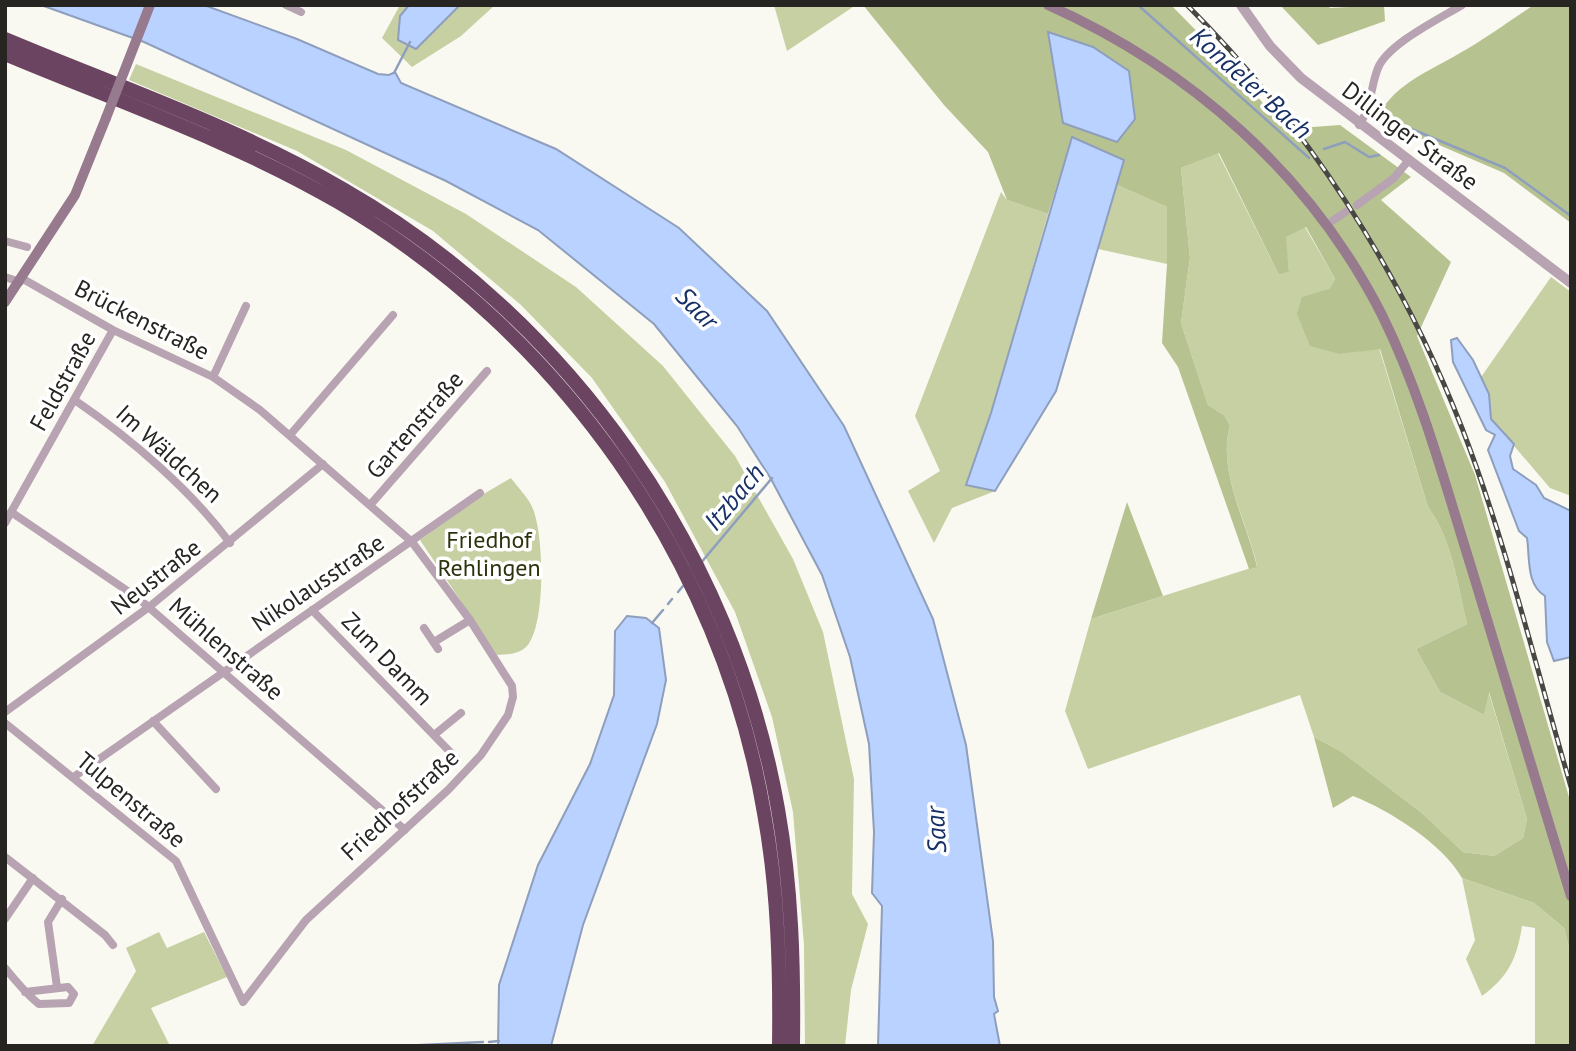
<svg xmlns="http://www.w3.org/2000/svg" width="1576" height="1051" font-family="'PT Sans',sans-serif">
	<rect width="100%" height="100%" fill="#faf9f1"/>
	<!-- green -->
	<path fill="#c6d0a3" d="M400,5H409L400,16L416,49L460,5H495L461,36L412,67L382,38Z
		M774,5H856L787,51Z
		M136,64L346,150L466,214L576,287L663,366L735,456L793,559L823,632L854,779L852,894L868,924L851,990L845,1046H805L804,945L793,812L772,717L735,612L665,482L592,378L521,305L433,231L297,151L129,80Z
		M1218,153L1279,275L1289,272L1285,237L1305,227L1335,279L1329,289L1340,354L1379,348L1428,507C1452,539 1458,586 1467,624L1416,649L1440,692L1484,715L1488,690L1527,819L1523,838L1494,856L1463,852L1422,813L1342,752L1314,737L1300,695L1088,769L1065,711L1091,619L1257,566C1247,520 1217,472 1230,425L1224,415L1208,405L1181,323L1190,258L1181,168Z
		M1117,185L1167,207V264L1098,249Z
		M1001,192L1007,200L1048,214L991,413L967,485L995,491L952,508L934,543L908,491L940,471L915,416Z
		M1551,277L1571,292V496L1550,488L1491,419L1489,394L1481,377Z
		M511,478C518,488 529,498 533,509C544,536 546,624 527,646C518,655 508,654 497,655L420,540L482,495Z
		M1462,878L1534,903L1564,928L1571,955V1046H1535V928L1522,926C1517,959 1508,977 1482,996L1466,959L1475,940Z
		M159,932L167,948L204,932L227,977L151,1008L170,1046H92L136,971L126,948Z"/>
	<!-- forest -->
	<path fill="#b7c291" d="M863,5H1171L1233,68L1285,129L1340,125L1411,177L1381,200L1451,262L1417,336L1475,475L1571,804V955L1564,928L1534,903L1462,878C1443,844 1389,810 1353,796L1333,808L1314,737L1342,752L1422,813L1463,852L1494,856L1523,838L1527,819L1489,692L1484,715L1440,692L1416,649L1467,624C1458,586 1452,539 1428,507L1380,349L1340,354L1310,346L1297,314L1302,297L1329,289L1335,279L1306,227L1286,237L1289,272L1279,275L1219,153L1181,168L1190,258L1181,323L1208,405L1224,415L1230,425C1217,472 1247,521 1257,567L1249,569L1178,367L1162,343L1167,264V207L1117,185L1124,160L1072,137L1048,214L1007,200L988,152L944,105Z
		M1280,5H1328L1330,8L1384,5L1385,21L1318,45Z
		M1534,5H1571V223L1504,173L1432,142L1392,131L1378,115C1398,82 1428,72 1460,53C1485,39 1509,21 1534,5Z
		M1127,502L1163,596L1091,619Z"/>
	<!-- water -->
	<path fill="#bad2ff" stroke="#8e9ebd" stroke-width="2" d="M41,5H204L297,39L378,74L389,75L395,72L401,83L556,149L679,228L767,311L844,426L933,619L966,745L993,941L994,997L998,1011L994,1014L1000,1046H878L882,906L872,893L874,832L869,744L850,657L822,575L771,479L737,426L654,324L538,230L446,181L144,42Z
		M409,5H460L416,49L398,40L400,16Z
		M1048,32L1093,47L1129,71L1135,119L1117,142L1063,123Z
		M1072,137L1124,160L1056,391L995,491L966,485L991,413Z
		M1457,338L1473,360L1489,394L1491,419L1514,444L1510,456L1513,469L1536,485L1544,498L1571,511V657L1554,661L1547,642L1545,596C1526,584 1530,559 1527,538L1519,531L1488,450L1495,435L1486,430L1453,362L1451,340Z
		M627,616L646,618L659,628L666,680L657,724L583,925L551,1046H498L499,985L538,865L590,764L614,695L615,631Z"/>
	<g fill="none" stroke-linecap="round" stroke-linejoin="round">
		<!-- stream -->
		<path stroke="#8e9ebd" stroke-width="2.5" d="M1138,5L1309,158
			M394,73L410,42
			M1398,139L1409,128L1505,168L1571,216
			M1324,149L1345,142L1369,157L1379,155
			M700,564L772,478
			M678,592L683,586
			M668,604L672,599
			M652,623L663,610
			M489,1042L499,1041
			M402,1046L483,1042"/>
		<!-- minor -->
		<path stroke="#b7a3b1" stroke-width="8" d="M286,5L301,12
			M1359,125C1372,107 1370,88 1378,68C1388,44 1439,19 1462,5
			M1357,205L1394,178L1408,161
			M1332,221L1347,211
			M5,241L27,247
			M5,277L20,282
			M213,377L246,306
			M76,401C130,438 191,490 230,543
			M290,435L393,315
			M371,504L487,371
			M11,512L138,598L405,830
			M5,523L113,330
			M312,610L456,758
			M424,628L438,649
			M434,642L470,620
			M5,712L149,607L323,464
			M153,721L216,789
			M5,723L176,861L243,1002L306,920L448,790L481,755L508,715L513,697L512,686L470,620L412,542L260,410L213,377L113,330L23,279
			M434,735L461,713
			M75,776L480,493
			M5,857L105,935L113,945
			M5,919L33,878
			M5,968C16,981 26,994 39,1004L69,1003L74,994L68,987L25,992
			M57,987L48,922L62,899"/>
		<!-- tertiary -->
		<path stroke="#b7a3b1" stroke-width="10" d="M1241,5L1270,46L1301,78L1571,283"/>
		<!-- secondary -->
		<path stroke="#977a8e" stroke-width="10" d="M1048,5C1191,69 1311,175 1382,315C1422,396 1445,484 1472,570C1505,678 1538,787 1571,896
			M5,302L75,195L106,118"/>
		<!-- motorway -->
		<path stroke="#6a4460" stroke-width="14" d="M5,39C119,87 237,127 343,189C570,319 733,552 778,809C792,888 794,966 793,1046
			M5,54C117,101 233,141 338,202C560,332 721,559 764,813C778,890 780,968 779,1046"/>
		<!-- rail casing -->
		<g stroke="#484744" stroke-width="5">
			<path id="rail" d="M1187,5C1306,124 1401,271 1462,428C1507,545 1536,668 1571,787"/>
		</g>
		<!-- rail -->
		<use href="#rail" stroke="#fff" stroke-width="2.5" stroke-dasharray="8" stroke-linecap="butt"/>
		<!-- secondary-bridge -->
		<path stroke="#977a8e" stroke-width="10" d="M106,118L150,5"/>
	</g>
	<g text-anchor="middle" stroke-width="7" stroke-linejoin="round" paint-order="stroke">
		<!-- street labels -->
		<g font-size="24" fill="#262522" stroke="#fff">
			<text transform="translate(1410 136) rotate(37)" y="8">Dillinger Straße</text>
			<text transform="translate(142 320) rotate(27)" y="8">Brückenstraße</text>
			<text transform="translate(63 381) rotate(-61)" y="8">Feldstraße</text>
			<text transform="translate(415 425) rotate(-49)" y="8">Gartenstraße</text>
			<text transform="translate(169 454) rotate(42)" y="8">Im Wäldchen</text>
			<text transform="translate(156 577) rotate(-38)" y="8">Neustraße</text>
			<text transform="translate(318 583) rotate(-34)" y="8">Nikolausstraße</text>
			<text transform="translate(226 649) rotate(41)" y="8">Mühlenstraße</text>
			<text transform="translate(387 659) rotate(46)" y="8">Zum Damm</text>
			<text transform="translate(131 800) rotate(40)" y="8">Tulpenstraße</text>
			<text transform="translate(400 805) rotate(-43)" y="8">Friedhofstraße</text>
		</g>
		<!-- park labels -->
		<g font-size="24" fill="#2c320c" stroke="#fff">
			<text x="489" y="548">Friedhof<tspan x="489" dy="28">Rehlingen</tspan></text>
		</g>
		<!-- water labels -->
		<g font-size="26" font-style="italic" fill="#173165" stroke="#fff">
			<text transform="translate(1251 83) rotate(42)" y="9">Kondeler Bach</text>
			<text transform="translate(697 308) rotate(45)" y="9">Saar</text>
			<text transform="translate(734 497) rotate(-50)" y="9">Itzbach</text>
			<text transform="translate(936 830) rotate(-93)" y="9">Saar</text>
		</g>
	</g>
	<!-- border -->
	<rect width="1576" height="1051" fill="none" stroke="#262522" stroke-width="14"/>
</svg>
